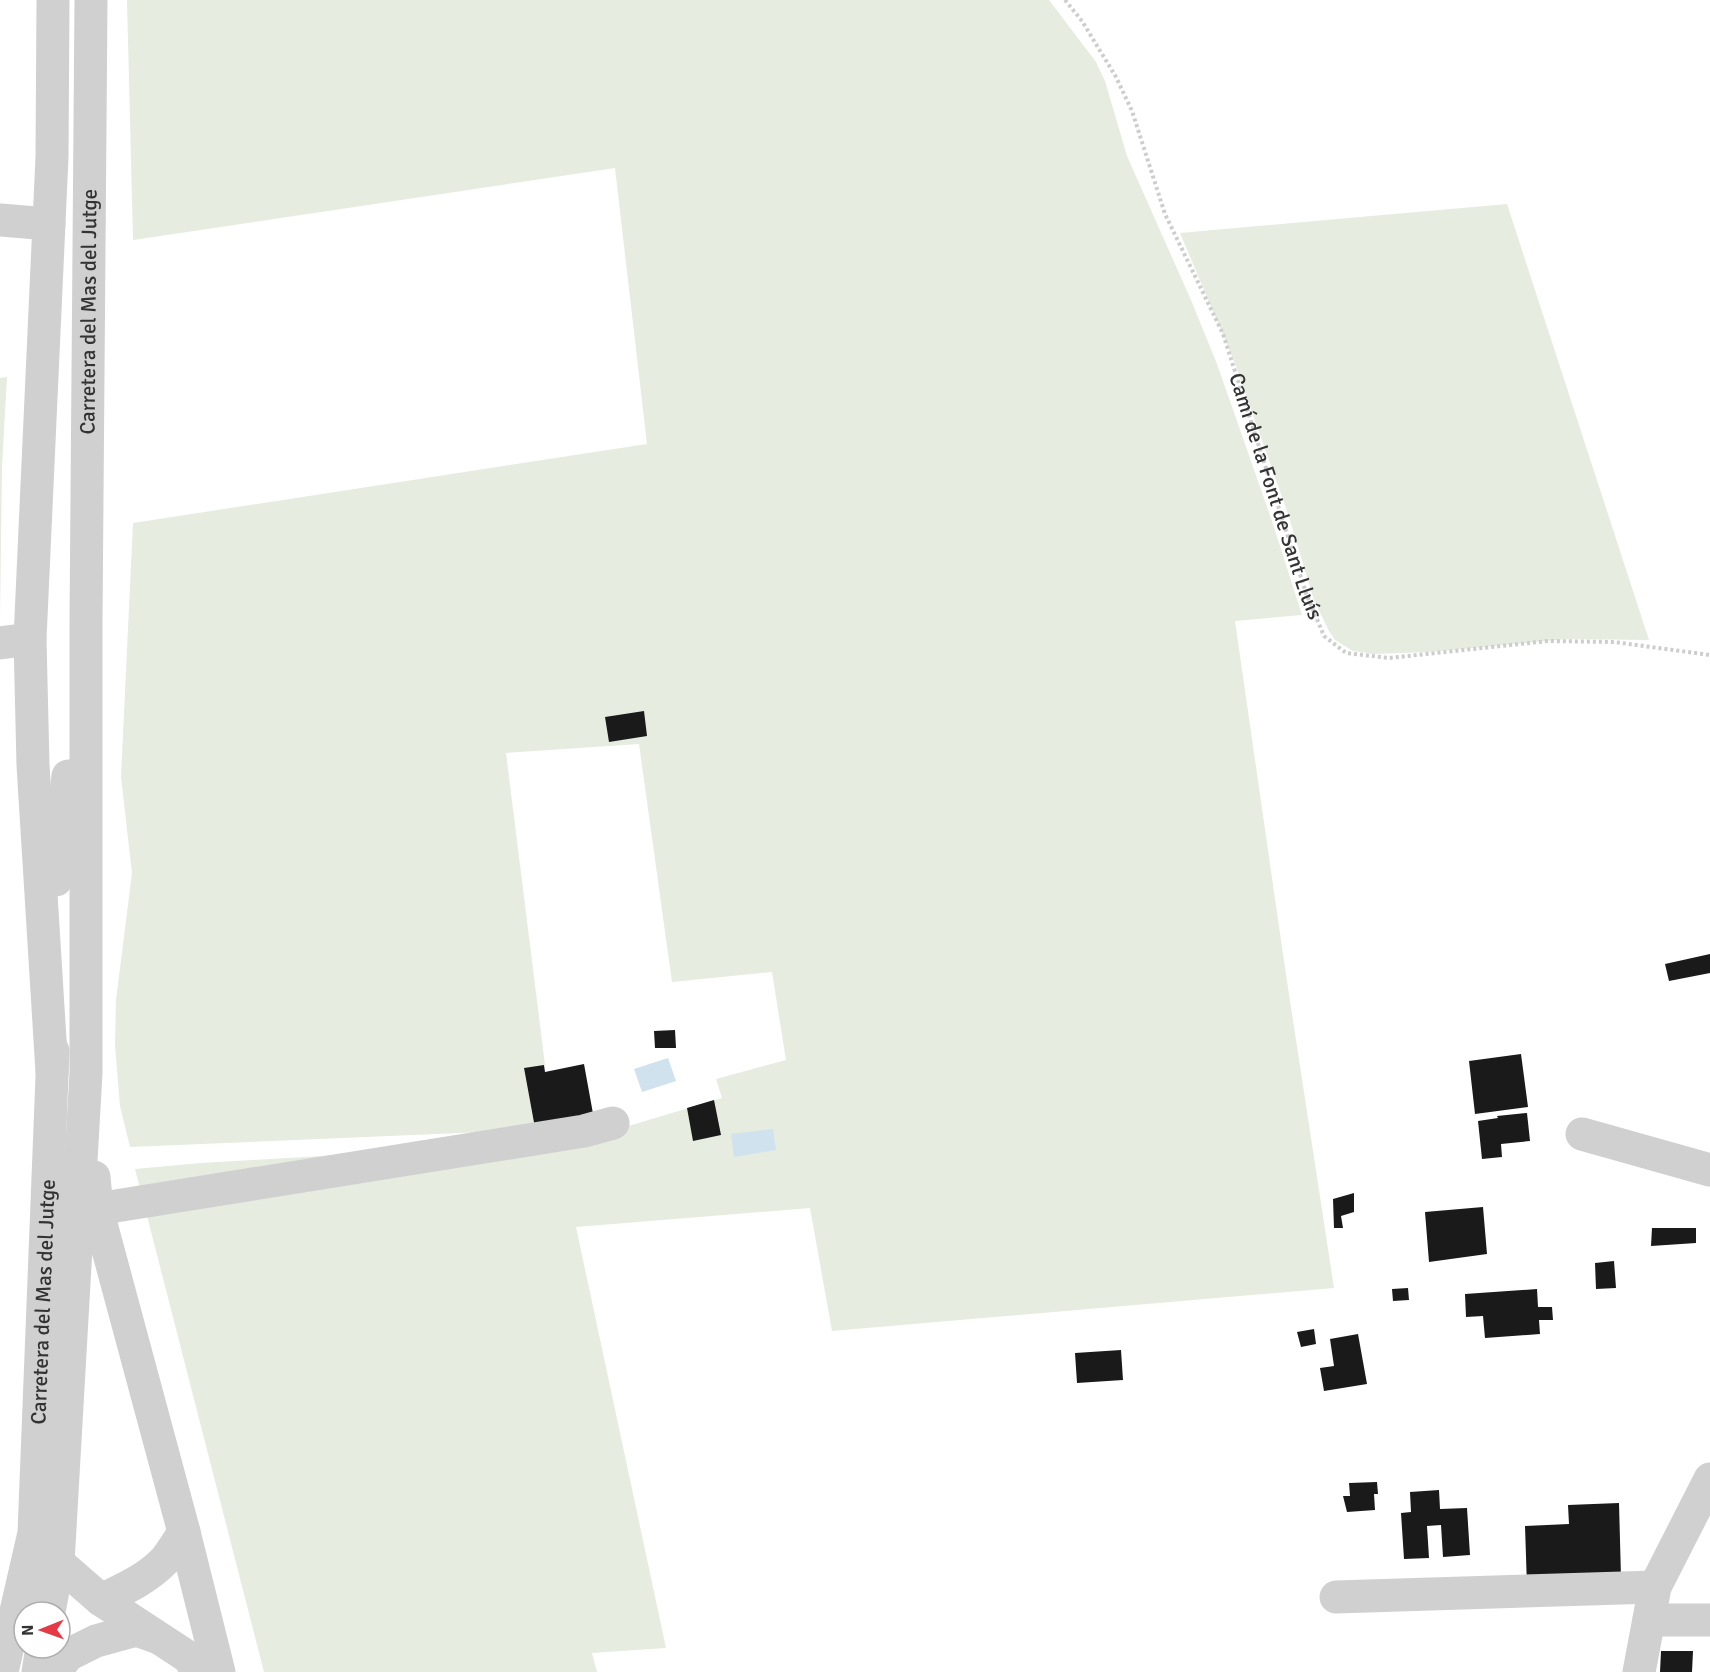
<svg xmlns="http://www.w3.org/2000/svg" width="1710" height="1672" font-family="Signika,sans-serif">
	<rect width="100%" height="100%" fill="#fff"/>
	<!-- green -->
	<path fill="#e6ecdf" d="M127,0H1049L1096,62L1105,81L1127,156L1191,300L1217,364L1272,521L1302,615L1235,621L1285,968L1334,1288L832,1331L810,1208L576,1227L666,1648L592,1653L597,1672H264L135,1169L201,1163L372,1153L595,1136L722,1098L716,1079L786,1060L772,972L672,982L639,744L506,753L545,1065L524,1069L535,1128L507,1131L130,1147L120,1106L115,1045L116,1000L132,873L121,777L133,523L647,444L615,168L133,240Z
		M1507,204L1649,640L1567,639L1430,652L1373,654L1353,651L1335,640L1329,631L1314,600L1288,514L1234,361L1180,233Z
		M7,377L2,466L0,619V378Z"/>
	<!-- water -->
	<path fill="#cfe2ee" d="M668,1058L676,1081L642,1092L634,1069Z
		M773,1129L776,1150L734,1157L731,1134Z"/>
	<!-- building -->
	<path fill="#1a1a1a" d="M644,711L647,736L609,742L605,717Z
		M1710,954V973L1669,981L1665,964Z
		M675,1030L676,1048H655L654,1031Z
		M1521,1054L1528,1107L1475,1114L1469,1061Z
		M584,1064L594,1119L535,1128L524,1068L544,1065L545,1072Z
		M714,1100L721,1135L693,1141L687,1108Z
		M1527,1113L1530,1141L1501,1144L1502,1157L1482,1159L1478,1121L1498,1118L1497,1116Z
		M1354,1193V1212L1341,1216L1343,1228H1334L1333,1199Z
		M1483,1207L1487,1254L1429,1262L1425,1212Z
		M1652,1228H1696V1243L1651,1246Z
		M1614,1261L1616,1288L1596,1289L1595,1263Z
		M1408,1288L1409,1300L1393,1301L1392,1289Z
		M1537,1289L1538,1307H1552L1553,1320H1539L1540,1334L1485,1338L1483,1316L1466,1317L1465,1294Z
		M1314,1329L1316,1344L1301,1347L1297,1332Z
		M1358,1334L1367,1384L1324,1391L1320,1368L1334,1366L1330,1339Z
		M1121,1350L1123,1380L1077,1383L1075,1353Z
		M1377,1482L1378,1494H1374L1375,1510L1347,1512L1343,1496H1350L1349,1483Z
		M1439,1490L1440,1509L1467,1508L1470,1555L1443,1557L1441,1525L1427,1526L1429,1558L1404,1559L1401,1513L1411,1512L1410,1492Z
		M1619,1503L1621,1577L1527,1587L1525,1526L1569,1524L1568,1505Z
		M1661,1651H1693L1692,1672H1660Z"/>
	<g fill="none" stroke-linecap="round" stroke-linejoin="round">
		<!-- path -->
		<path stroke="#cdcdcd" stroke-width="4" stroke-dasharray="3 3" stroke-linecap="butt" id="s1" d="M1065,0L1082,21L1116,77L1132,111L1165,214L1223,334L1306,593L1324,636L1346,653L1389,658L1548,641L1614,642L1710,655"/>
		<!-- minor -->
		<g stroke="#d0d0d0" stroke-width="33">
			<path d="M0,220L49,224"/>
			<path d="M0,643L30,639"/>
			<path d="M56,880L68,776"/>
			<path d="M52,1072L33,765L30,639L52,157L53,0"/>
			<path d="M1582,1134L1710,1170"/>
			<path d="M94,1177L97,1209L184,1532L219,1672"/>
			<path d="M97,1209L584,1131L613,1123"/>
			<path d="M46,1552L101,1600L188,1657L199,1672"/>
			<path d="M1336,1597L1655,1587"/>
			<path d="M101,1600C124,1589 147,1579 165,1560C172,1552 178,1541 184,1532"/>
			<path id="s2" d="M49,1612L58,1563L86,1073V622L91,0"/>
			<path d="M1649,1620H1710"/>
			<path id="s3" d="M2,1672L34,1533L53,1051"/>
			<path d="M38,1672L42,1648"/>
			<path d="M55,1672L68,1655L96,1641L136,1630L156,1637"/>
			<path d="M1639,1672L1655,1587L1710,1479"/>
		</g>
	</g>
	<g text-anchor="middle" stroke-width="6" stroke-linejoin="round" paint-order="stroke">
		<!-- street labels -->
		<g font-size="21" fill="#333" stroke="#fff">
			<text dy="7" stroke="none"><textPath href="#s2" startOffset="1302">Carretera del Mas del Jutge</textPath></text>
			<text dy="7" stroke="none"><textPath href="#s1" startOffset="542">Camí de la Font de Sant Lluís</textPath></text>
			<text dy="7" stroke="none"><textPath href="#s3" startOffset="374">Carretera del Mas del Jutge</textPath></text>
		</g>
	</g>
	<!-- north arrow -->
	<g transform="translate(42 1630) rotate(269)"><circle r="28" fill="#ffffff" stroke="#adadad" stroke-width="1.5"/>
	<path d="M0-4.5L10 22L0 15L-10 22Z" fill="#e63946"/>
	<text y="-9" font-size="16" font-weight="bold" text-anchor="middle" fill="#333333">N</text>
	</g>
</svg>
